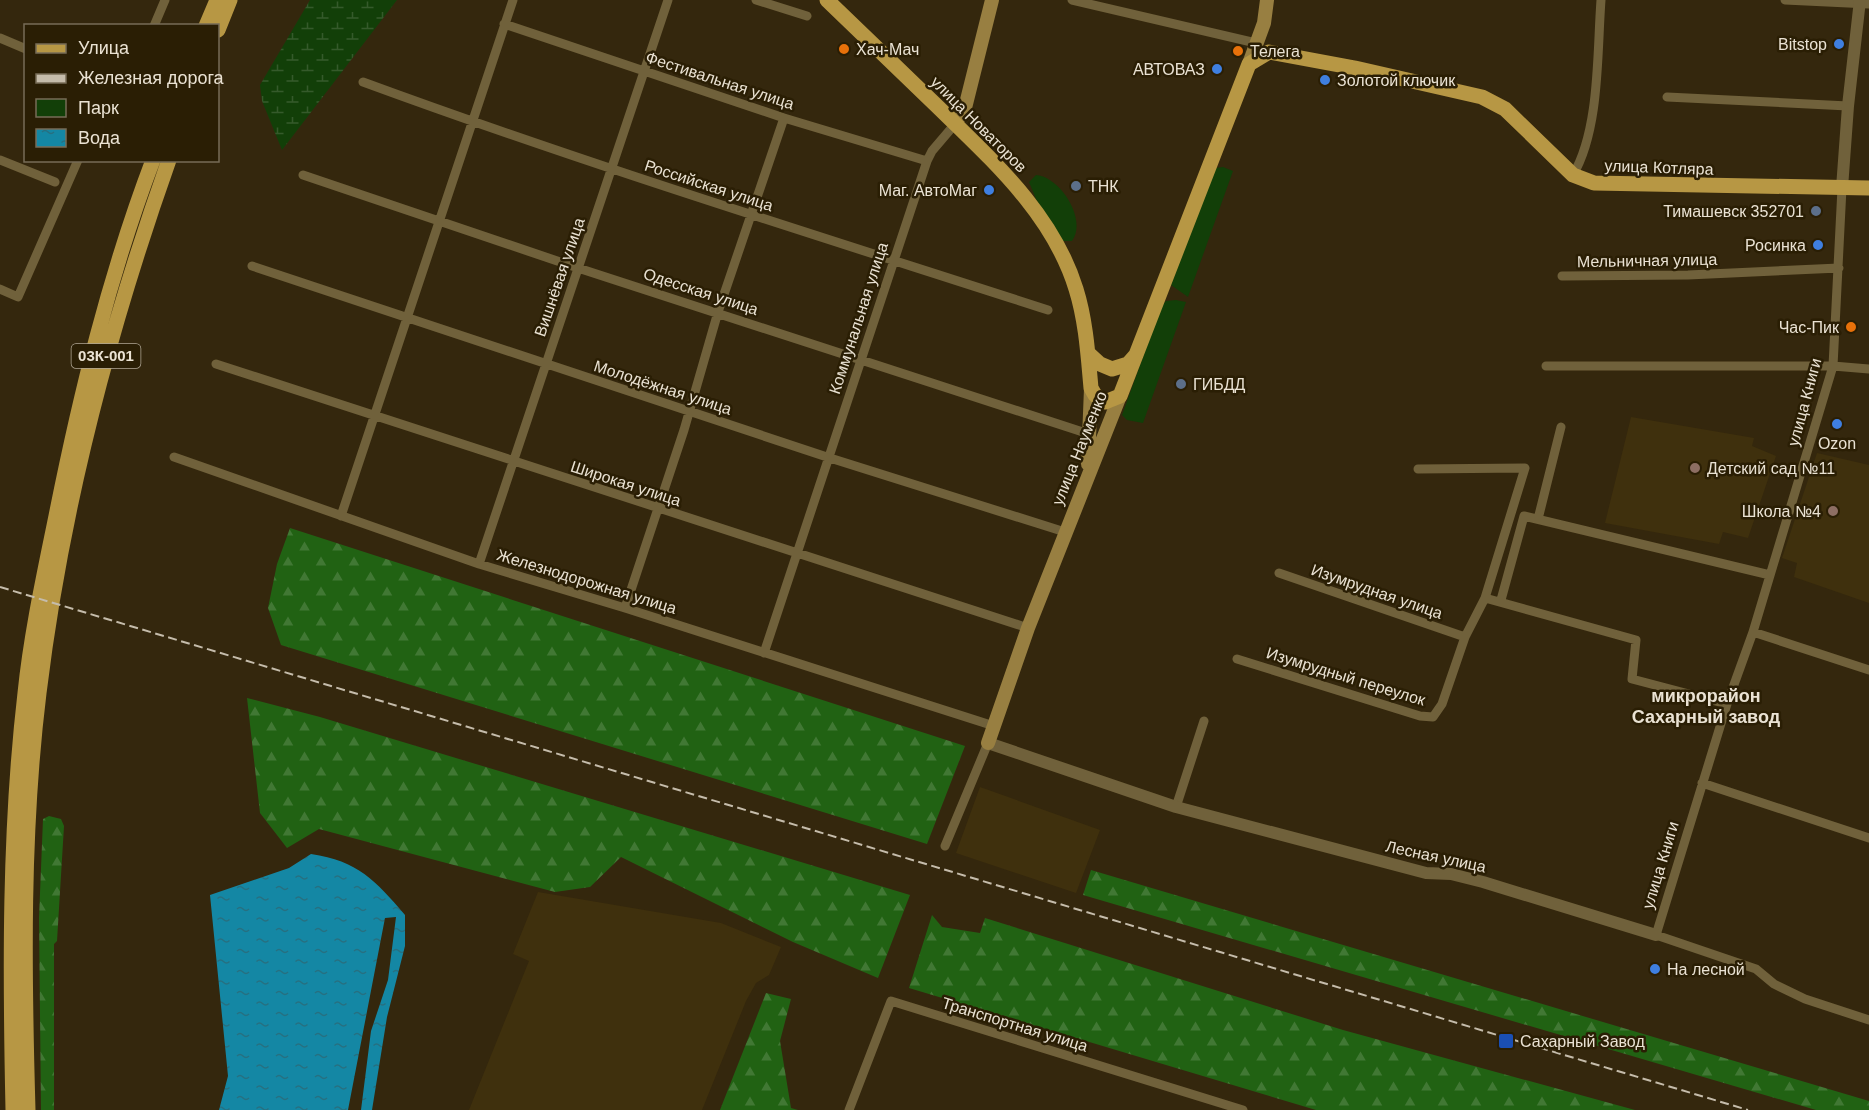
<svg xmlns="http://www.w3.org/2000/svg" width="1869" height="1110" font-family="Arial,sans-serif">
	<defs>
		<pattern id="forest-firs" width="22" height="20" patternUnits="userSpaceOnUse" patternTransform="scale(1.5)"><rect width="22" height="20" fill="#216213"/><path d="M5 1l3.5 6h-7zM16 11l3.5 6h-7z" fill="#417834"/></pattern>
		<pattern id="wetland-marsh" width="20" height="14" patternUnits="userSpaceOnUse" patternTransform="scale(1.5)"><rect width="20" height="14" fill="#123f08"/><path d="M1 5h8M5 5V1M11 12h8M15 12V8" fill="none" stroke="#355a2b"/></pattern>
		<pattern id="water-ripples" width="26" height="14" patternUnits="userSpaceOnUse" patternTransform="scale(1.5)"><rect width="26" height="14" fill="#1487a4"/><path d="M2 4q2-2 4 0t4 0M15 11q2-2 4 0t4 0" fill="none" stroke="#267081"/></pattern>
	</defs>
	<rect width="100%" height="100%" fill="#34270d"/>
	<!-- built -->
	<path fill="#3f300d" d="M1631,417L1754,438L1752,446L1776,456L1748,538L1723,532L1719,544L1605,523Z
		M1817,453L1869,465V603L1794,577L1797,563L1782,558Z
		M980,787L1100,830L1076,893L956,853Z
		M538,892L721,923L781,947L769,975L756,983L746,1001L702,1110H469L529,961L513,954Z"/>
	<!-- green -->
	<path fill="#123f08" d="M1223,167L1233,171L1188,297L1171,285L1215,168Z
		M1036,175C1059,176 1088,219 1072,241H1061L1036,199L1029,182Z
		M1176,300L1186,302L1143,423L1127,420L1122,415L1161,307L1166,301Z"/>
	<!-- forest -->
	<path fill="url(#forest-firs)" d="M290,528L965,746L927,844L281,645L268,608L277,564Z
		M247,698L320,717L910,895L878,978L793,942L621,857L590,887L555,892L319,829L287,848L260,813Z
		M49,816L61,819L64,826L57,941L54,944V1110H41L39,918L43,819Z
		M1091,870L1869,1101V1110H1816L1083,895Z
		M932,915L942,927L980,933L985,918L1343,1030L1635,1110H1316L909,988Z
		M766,993L791,999L780,1041L791,1108L798,1110H720Z"/>
	<!-- wetland -->
	<path fill="url(#wetland-marsh)" d="M310,0H397L282,150L262,101L260,85Z"/>
	<!-- water -->
	<path fill="url(#water-ripples)" d="M311,854C358,861 375,880 405,915V946L387,1017L372,1110H361L371,1031L388,980L396,917L385,918L348,1110H219L228,1076L210,895L289,868Z"/>
	<g fill="none" stroke-linecap="round" stroke-linejoin="round">
		<!-- minor -->
		<path stroke="#70613b" stroke-width="9" d="M756,0L807,16
			M1072,0L1256,43
			M1785,0L1869,4
			M504,24L784,118L927,161
			M154,26L165,0
			M0,38L26,49
			M363,82C589,165 819,236 1048,310
			M1667,97L1848,106
			M0,160L55,182
			M303,175L578,268L1089,434
			M1573,175C1600,129 1597,53 1601,0
			M1842,188L1833,366L1753,632L1727,704L1656,935L1756,969L1774,984L1805,999L1869,1020
			M252,266L830,458L1065,532
			M1562,276L1688,275L1839,268
			M0,289L18,297L78,160
			M216,364L1028,628
			M1546,366H1833L1869,369
			M174,457L479,564L625,608L994,726
			M341,516L513,0
			M1538,519L1561,427
			M479,564L668,0
			M1279,573L1465,637
			M1485,598L1636,640L1632,679L1727,704
			M1501,600L1524,516L1770,575
			M625,608L684,430L718,312L784,118
			M1753,632L1869,670
			M764,653L927,161L932,151L955,124
			M1237,659L1420,716L1433,717L1442,704L1465,637L1485,598L1525,468L1418,469
			M1702,783L1869,838
			M1176,807L1204,721
			M945,846L988,743
			M849,1110L891,1001L1243,1110"/>
		<!-- tertiary -->
		<path stroke="#70613b" stroke-width="12" d="M1842,188L1848,106L1860,0
			M988,743L1176,807L1426,873L1451,874L1483,882L1656,935"/>
		<!-- secondary -->
		<path stroke="#987f41" stroke-width="14" d="M1249,64L1264,23L1267,0
			M955,124L965,108L992,0
			M1088,464L1091,388
			M988,743L1028,628L1120,396"/>
		<!-- primary -->
		<path stroke="#b79744" stroke-width="15" d="M827,0C864,36 902,72 939,108C993,161 1053,214 1076,289C1086,321 1088,355 1091,388L1095,395L1105,402L1120,396L1249,64L1269,52L1355,68L1482,97L1505,109L1573,175L1594,183L1869,188
			M206,26L217,0
			M218,30L230,0
			M1088,353L1100,364L1112,369L1128,364L1135,356
			M13,1110C10,971 9,831 25,693C31,634 44,575 56,516C80,396 109,276 153,160
			M28,1110C24,971 22,831 39,693C61,512 108,332 169,160"/>
		<!-- rail -->
		<path stroke="#c5bcab" stroke-width="2" stroke-dasharray="9 4.5" stroke-linecap="butt" d="M0,587L1748,1110"/>
	</g>
	<!-- markers -->
	<g fill="#3f7fe0" stroke="#2a1e04" stroke-width="2">
		<circle cx="1839" cy="44" r="6"/>
		<circle cx="1217" cy="69" r="6"/>
		<circle cx="1325" cy="80" r="6"/>
		<circle cx="989" cy="190" r="6"/>
		<circle cx="1818" cy="245" r="6"/>
		<circle cx="1837" cy="424" r="6"/>
		<circle cx="1655" cy="969" r="6"/>
	</g>
	<g fill="#e8710a" stroke="#2a1e04" stroke-width="2">
		<circle cx="844" cy="49" r="6"/>
		<circle cx="1238" cy="51" r="6"/>
		<circle cx="1851" cy="327" r="6"/>
	</g>
	<g fill="#5c6f8a" stroke="#2a1e04" stroke-width="2">
		<circle cx="1076" cy="186" r="6"/>
		<circle cx="1816" cy="211" r="6"/>
		<circle cx="1181" cy="384" r="6"/>
	</g>
	<g fill="#8d6e63" stroke="#2a1e04" stroke-width="2">
		<circle cx="1695" cy="468" r="6"/>
		<circle cx="1833" cy="511" r="6"/>
	</g>
	<rect fill="#1a4fb4" stroke="#2a1e04" stroke-width="2" x="1498" y="1033" width="16" height="16" rx="3"/>
	<g text-anchor="middle" stroke-width="5" stroke-linejoin="round" paint-order="stroke">
		<!-- shield labels -->
		<rect fill="#2a1e04" stroke="#b0a795" stroke-width="1.5" x="71.5" y="344" width="69" height="24" rx="4.5"/>
		<g font-size="15" font-weight="bold" fill="#eae2d3">
			<text x="106" y="361">03К-001</text>
		</g>
		<!-- poi labels -->
		<g font-size="16" fill="#eae2d3" stroke="#2a1e04" text-anchor="start">
			<text x="1827" y="50" text-anchor="end">Bitstop</text>
			<text x="856" y="55">Хач-Мач</text>
			<text x="1250" y="57">Телега</text>
			<text x="1205" y="75" text-anchor="end">АВТОВАЗ</text>
			<text x="1337" y="86">Золотой ключик</text>
			<text x="1088" y="192">ТНК</text>
			<text x="977" y="196" text-anchor="end">Маг. АвтоМаг</text>
			<text x="1804" y="217" text-anchor="end">Тимашевск 352701</text>
			<text x="1806" y="251" text-anchor="end">Росинка</text>
			<text x="1839" y="333" text-anchor="end">Час-Пик</text>
			<text x="1193" y="390">ГИБДД</text>
			<text x="1837" y="449" text-anchor="middle">Ozon</text>
			<text x="1707" y="474">Детский сад №11</text>
			<text x="1821" y="517" text-anchor="end">Школа №4</text>
			<text x="1667" y="975">На лесной</text>
			<text x="1520" y="1047">Сахарный Завод</text>
		</g>
		<!-- street labels -->
		<g font-size="16" fill="#eae2d3" stroke="#2a1e04">
			<text transform="translate(720 80) rotate(18)" y="6">Фестивальная улица</text>
			<text transform="translate(979 124) rotate(45)" y="6">улица Новаторов</text>
			<text transform="translate(1659 167) rotate(2)" y="6">улица Котляра</text>
			<text transform="translate(709 185) rotate(18)" y="6">Российская улица</text>
			<text transform="translate(1647 260) rotate(-1)" y="6">Мельничная улица</text>
			<text transform="translate(559 277) rotate(-71)" y="6">Вишнёвая улица</text>
			<text transform="translate(701 291) rotate(18)" y="6">Одесская улица</text>
			<text transform="translate(858 318) rotate(-72)" y="6">Коммунальная улица</text>
			<text transform="translate(663 387) rotate(18)" y="6">Молодёжная улица</text>
			<text transform="translate(1804 402) rotate(-75)" y="6">улица Книги</text>
			<text transform="translate(1079 448) rotate(-68)" y="6">улица Науменко</text>
			<text transform="translate(626 483) rotate(18)" y="6">Широкая улица</text>
			<text transform="translate(587 581) rotate(17)" y="6">Железнодорожная улица</text>
			<text transform="translate(1377 591) rotate(19)" y="6">Изумрудная улица</text>
			<text transform="translate(1346 676) rotate(17)" y="6">Изумрудный переулок</text>
			<text transform="translate(1436 856) rotate(12)" y="6">Лесная улица</text>
			<text transform="translate(1660 865) rotate(-73)" y="6">улица Книги</text>
			<text transform="translate(1015 1024) rotate(17)" y="6">Транспортная улица</text>
		</g>
		<!-- neighbourhood labels -->
		<g font-size="18" font-weight="bold" fill="#eae2d3" stroke="#2a1e04">
			<text x="1706" y="702">микрорайон<tspan x="1706" dy="21">Сахарный завод</tspan></text>
		</g>
	</g>
	<!-- legend -->
	<rect x="24" y="24" width="195" height="138" fill="#2a1e04" stroke="#776c57" stroke-width="1.5"/>
	<rect x="36" y="44" width="30" height="9" fill="#b79744" stroke="#776c57" stroke-width="1.5"/>
	<text x="78" y="54" font-size="18" fill="#eae2d3">Улица</text>
	<rect x="36" y="74" width="30" height="9" fill="#c5bcab" stroke="#776c57" stroke-width="1.5"/>
	<text x="78" y="84" font-size="18" fill="#eae2d3">Железная дорога</text>
	<rect x="36" y="99" width="30" height="18" fill="#123f08" stroke="#776c57" stroke-width="1.5"/>
	<text x="78" y="114" font-size="18" fill="#eae2d3">Парк</text>
	<rect x="36" y="129" width="30" height="18" fill="url(#water-ripples)" stroke="#776c57" stroke-width="1.5"/>
	<text x="78" y="144" font-size="18" fill="#eae2d3">Вода</text>
</svg>
